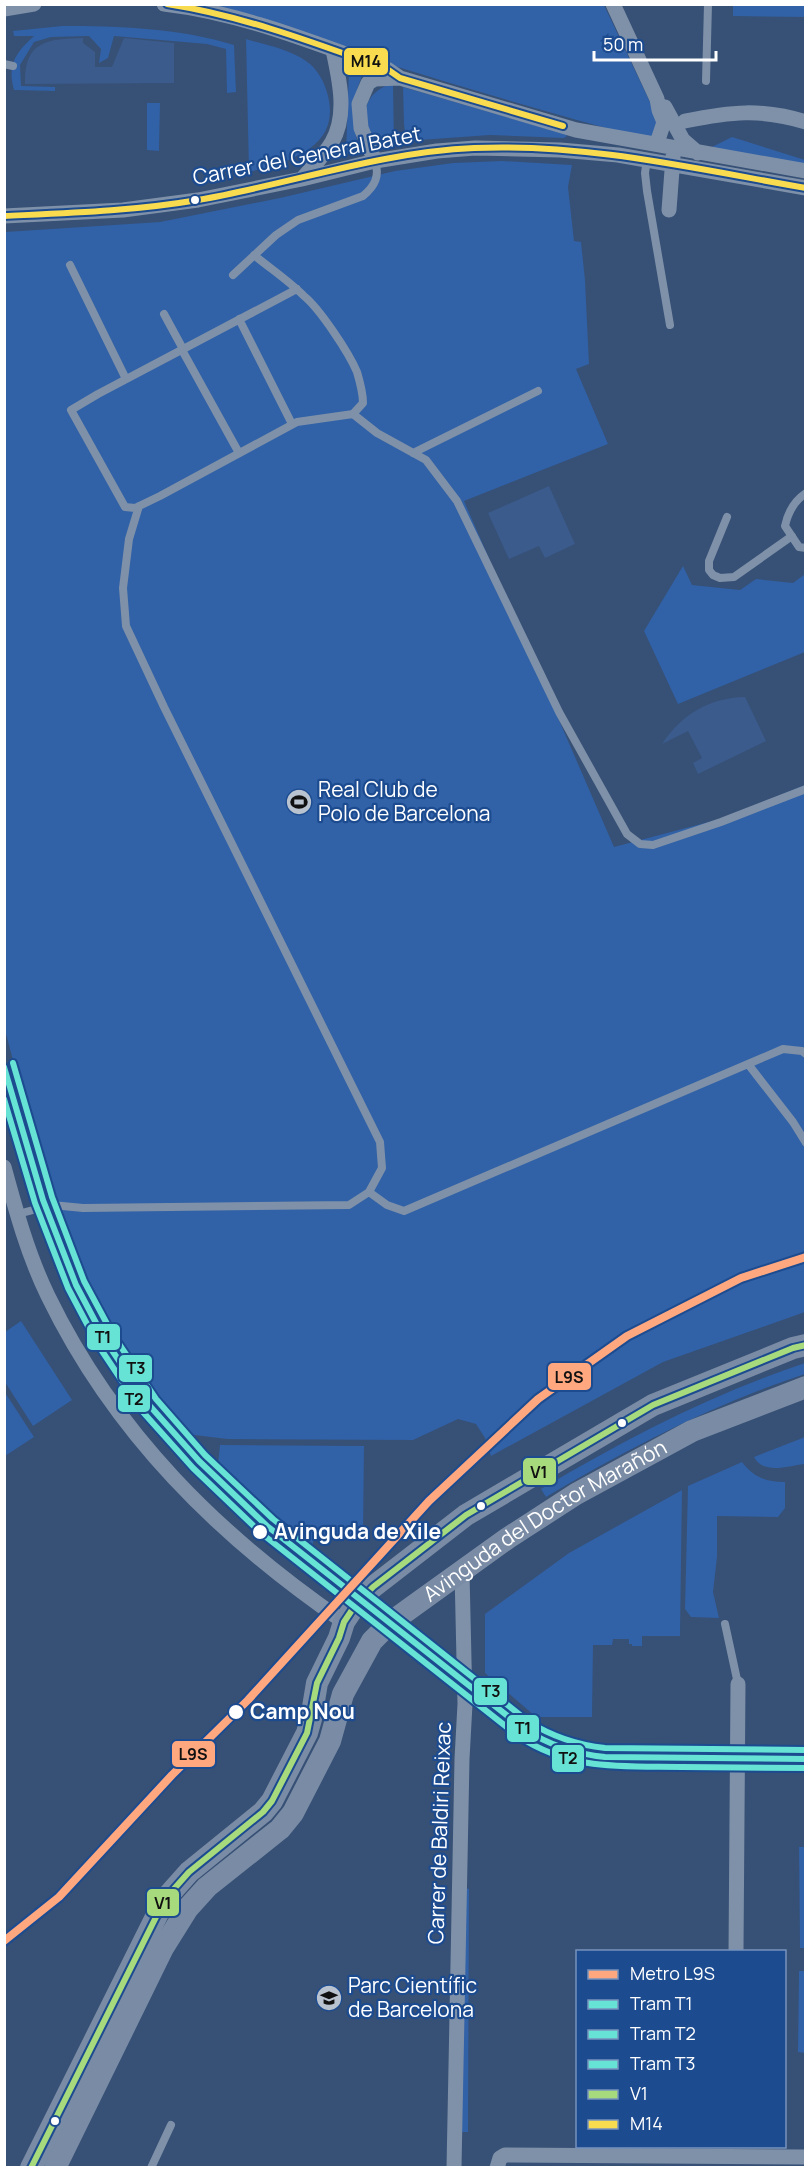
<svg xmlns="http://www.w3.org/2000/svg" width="810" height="2172" font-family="Manrope,sans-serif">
	<rect width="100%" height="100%" fill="#375075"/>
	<!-- green -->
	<path fill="#3161a6" d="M198,5H604L658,119L652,136L644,138C493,99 346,50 198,5Z
		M733,5H805V17L733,16Z
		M62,26C119,26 179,28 234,45L236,92L227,93L226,49L207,44L114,36L108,58L99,63L101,49L89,36L51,37L34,42L20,65L21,86L55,87V91L14,90C7,65 15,53 34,36H14L13,31Z
		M246,39C265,45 289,49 306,61C318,69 325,83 328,96C341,148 288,162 249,172Z
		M349,69L363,74C351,100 351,124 360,150L346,154Z
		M393,84L394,142C355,142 356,91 393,84Z
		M403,87L565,134L567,136L564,138L490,135L406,141L404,124Z
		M147,103H160L159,151L147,150Z
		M732,137L805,160V167L706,150Z
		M502,161L572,165L568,187L574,241L581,242L585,280L589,364L576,369L608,444L464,501L614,847L720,819L805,785V1312L663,1362L491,1456L485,1438L476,1424L458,1419L413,1440L227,1439L178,1433L125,1362L72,1261L49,1197L5,1030V232L160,222L280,198L395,171L453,163Z
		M683,566L692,585L740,590L756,579L793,583L805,574V652L678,704L644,631Z
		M21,1321L72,1400L33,1426L5,1382V1332Z
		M805,1363V1374C714,1404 629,1448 546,1497L541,1489C625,1439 712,1394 805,1363Z
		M4,1391L34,1437L5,1456H4Z
		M805,1437L804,1464C788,1466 763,1475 754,1457Z
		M220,1445L364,1446L363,1536L314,1537L313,1544L280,1527L217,1474Z
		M742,1462C754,1477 765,1482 785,1482V1508L778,1517L717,1516V1557L713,1592L719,1618L691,1617L685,1609L688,1486Z
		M682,1490L680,1636H642V1646H632V1644H629V1639H613L612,1645H593L592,1717H536L485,1673V1614L569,1553Z
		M799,1847H805V1948H800Z
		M459,1886L469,1889L468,2132H460Z
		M799,1971H805V2053L798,2052Z"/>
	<!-- water -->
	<path fill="#3b5b8d" d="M83,38V43L95,52V67H112L124,38L174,43V83L25,84C24,41 47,39 83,38Z
		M549,486L575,544L545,558L539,546L509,559L488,513Z
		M745,697L766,741L698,774L693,763L702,758L688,731L662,744C682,714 709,698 745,697Z"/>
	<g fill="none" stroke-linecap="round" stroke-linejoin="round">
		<!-- lane -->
		<path stroke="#7e91a9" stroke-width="8" d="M4,64L13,66
			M706,81L708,4
			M647,159L645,173L647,191L670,325
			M254,255C271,269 289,281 304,296C320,309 349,353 357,372C360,382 363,393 363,403L353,414L297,422L160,496L135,508L125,507L71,410L98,394L297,289
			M70,265L126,379
			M233,275L276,235L298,220L363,196C375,186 380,176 375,161
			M164,314L183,349
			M239,319L292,424
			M182,350L239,453
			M353,414L377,433L426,460L457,501L559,712L627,834L640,844L653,845L721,822L806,789
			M413,453L538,391
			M806,493C794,501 788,512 785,526L799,547L806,548
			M727,517L709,561V570L713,575L720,578L734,577L792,536
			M748,1064L793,1122L806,1143
			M369,1192L387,1205L404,1211L783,1049L802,1051L806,1054
			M18,1214L52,1205L83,1208L349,1205L369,1192L382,1168L380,1142L164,707L126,626L123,588L129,539L139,506
			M725,1624L738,1684
			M151,2168L171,2125"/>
		<!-- street -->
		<path stroke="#7e91a9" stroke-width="15" d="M164,4C242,13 314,43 387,69L400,78L576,130L806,171
			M613,4L657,99L659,110L664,122L658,140L654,144
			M4,9L34,4
			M665,107L683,140L698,153
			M685,121C730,112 761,108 806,122
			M375,161L361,128L359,104L368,83L375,79L400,78
			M302,179C312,167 324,156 332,142C348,114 339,79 333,50
			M669,210L673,157
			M4,216L123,210L198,200L302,179L375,161L437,151L475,148L560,150L618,155L806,188
			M4,1167C16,1211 28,1255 48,1296C115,1434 219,1536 344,1622
			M736,1952L738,1684
			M454,2168L462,1759L465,1704L462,1572
			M497,2168L500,2158L505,2155L806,2157"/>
		<!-- secondary -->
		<g stroke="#7a8ca5" stroke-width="22">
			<path d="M31,2168L165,1899L189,1872L263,1812L272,1801L307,1733L311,1719L317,1683L339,1638L344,1622L354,1607L373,1587L466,1515L653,1405L793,1348L806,1345"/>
			<path id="s1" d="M55,2168L163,1948L188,1908L207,1887L280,1829L293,1813L330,1741L343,1694L372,1641L390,1623L412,1607L508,1538L576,1494L692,1431L806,1387"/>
		</g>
		<!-- bus-1 casing -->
		<g stroke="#1c4b90" stroke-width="10">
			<path id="bus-1" d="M31,2168L165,1899L189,1872L263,1812L272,1801L307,1733L317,1683L339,1638L344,1622L354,1607L373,1587L466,1515L653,1405L793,1348L806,1345"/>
		</g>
		<!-- bus-2 casing -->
		<g stroke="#1c4b90" stroke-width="10">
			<path id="bus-2" d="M167,4C244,16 315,43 387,69L400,78L563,126
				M4,216C69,213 134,211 198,200C290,184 380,152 474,148C586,143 696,169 806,188"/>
		</g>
		<!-- bus-1 -->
		<use href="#bus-1" stroke="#a7da7c" stroke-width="6"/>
		<!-- bus-2 -->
		<use href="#bus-2" stroke="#f9db4f" stroke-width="6"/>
		<!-- tram-1 casing -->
		<g stroke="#1c4b90" stroke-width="10">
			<path id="tram-1" d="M4,1067L43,1200L76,1285L105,1340L149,1405L199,1461L267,1526L524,1729C549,1745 575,1754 605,1757L806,1759"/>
		</g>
		<!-- tram-2 casing -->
		<g stroke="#1c4b90" stroke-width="10">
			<path id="tram-2" d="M4,1099L35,1203L68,1288L98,1345L142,1411L193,1468L261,1533L518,1736C571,1771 622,1766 682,1767C723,1767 764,1768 806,1768"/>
		</g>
		<!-- tram-3 casing -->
		<g stroke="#1c4b90" stroke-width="10">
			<path id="tram-3" d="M13,1063L52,1197L84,1281L113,1335L156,1399L205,1455L273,1519L529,1722C553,1737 577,1745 605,1748L806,1750"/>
		</g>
		<!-- tram-1 -->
		<use href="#tram-1" stroke="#66e3d5" stroke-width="6"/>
		<!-- tram-2 -->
		<use href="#tram-2" stroke="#66e3d5" stroke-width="6"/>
		<!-- tram-3 -->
		<use href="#tram-3" stroke="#66e3d5" stroke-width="6"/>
		<!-- metro-1 casing -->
		<g stroke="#1c4b90" stroke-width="12">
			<path id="metro-1" d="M4,1941L59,1897L172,1775L248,1700L429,1501L538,1399L627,1336L741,1278L806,1257"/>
		</g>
		<!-- metro-1 -->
		<use href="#metro-1" stroke="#ffa880" stroke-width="8"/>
	</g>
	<!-- icons -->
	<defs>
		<g id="stadium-disc" transform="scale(1.35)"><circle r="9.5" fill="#b9c2cf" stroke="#1c4b90"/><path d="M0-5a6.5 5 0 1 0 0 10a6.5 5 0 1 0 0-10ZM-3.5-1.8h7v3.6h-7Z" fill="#111"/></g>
		<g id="university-disc" transform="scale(1.35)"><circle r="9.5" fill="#b9c2cf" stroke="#1c4b90"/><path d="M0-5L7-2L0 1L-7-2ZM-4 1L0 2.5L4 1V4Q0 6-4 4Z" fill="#111"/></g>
	</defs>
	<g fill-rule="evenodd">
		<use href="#stadium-disc" x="299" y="802"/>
		<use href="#university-disc" x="329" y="1998"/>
	</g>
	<!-- markers -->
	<g fill="#fff" stroke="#1c4b90" stroke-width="2">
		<circle cx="195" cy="200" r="5"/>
		<circle cx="622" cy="1423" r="5"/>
		<circle cx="481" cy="1506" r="5"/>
		<circle cx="260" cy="1532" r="8"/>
		<circle cx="236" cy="1712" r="8"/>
		<circle cx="55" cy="2121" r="5"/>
	</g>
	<g text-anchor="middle" stroke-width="4.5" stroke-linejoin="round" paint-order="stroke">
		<!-- street labels -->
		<g font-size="21" fill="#fff" stroke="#1c4b90">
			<text transform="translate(307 156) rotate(-11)" y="7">Carrer del General Batet</text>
			<text dy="7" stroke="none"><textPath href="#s1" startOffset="836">Avinguda del Doctor Marañón</textPath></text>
			<text transform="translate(440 1833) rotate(-88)" y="7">Carrer de Baldiri Reixac</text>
		</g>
		<!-- poi labels -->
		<g font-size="21" fill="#fff" stroke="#1c4b90" text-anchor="start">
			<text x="318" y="797">Real Club de<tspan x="318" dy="24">Polo de Barcelona</tspan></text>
			<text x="348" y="1993">Parc Científic<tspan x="348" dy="24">de Barcelona</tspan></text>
		</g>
		<!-- stop labels -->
		<g font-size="21" font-weight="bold" fill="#fff" stroke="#1c4b90" text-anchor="start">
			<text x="274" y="1539">Avinguda de Xile</text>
			<text x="250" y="1719">Camp Nou</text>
		</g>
	</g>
	<g stroke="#1c4b90" stroke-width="2">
		<rect x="343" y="47" width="46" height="29" rx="6" fill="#f9db4f"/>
		<rect x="86" y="1323" width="35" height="28" rx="6" fill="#66e3d5"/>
		<rect x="118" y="1354" width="35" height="29" rx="6" fill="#66e3d5"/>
		<rect x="547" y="1362" width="45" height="29" rx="6" fill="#ffa880"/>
		<rect x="117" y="1384" width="34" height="29" rx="6" fill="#66e3d5"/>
		<rect x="522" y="1457" width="35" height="29" rx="6" fill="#a7da7c"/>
		<rect x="473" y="1677" width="35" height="29" rx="6" fill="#66e3d5"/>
		<rect x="506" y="1714" width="34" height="29" rx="6" fill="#66e3d5"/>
		<rect x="171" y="1740" width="45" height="28" rx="6" fill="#ffa880"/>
		<rect x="551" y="1744" width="34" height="29" rx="6" fill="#66e3d5"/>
		<rect x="146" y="1888" width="34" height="29" rx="6" fill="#a7da7c"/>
	</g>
	<g font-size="16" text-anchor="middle" font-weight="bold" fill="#111">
		<text x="366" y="67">M14</text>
		<text x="103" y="1343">T1</text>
		<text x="136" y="1374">T3</text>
		<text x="569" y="1383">L9S</text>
		<text x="134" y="1405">T2</text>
		<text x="539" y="1478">V1</text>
		<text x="491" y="1697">T3</text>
		<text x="523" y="1734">T1</text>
		<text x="193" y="1760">L9S</text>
		<text x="568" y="1764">T2</text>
		<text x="163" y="1909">V1</text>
	</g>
	<!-- border -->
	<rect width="810" height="2172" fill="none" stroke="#ffffff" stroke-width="12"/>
	<!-- legend -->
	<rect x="576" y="1950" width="210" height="198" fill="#1c4b90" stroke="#7793bc" stroke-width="1.5"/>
	<rect x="588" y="1970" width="30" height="9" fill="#ffa880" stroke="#7793bc" stroke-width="1.5"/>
	<text x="630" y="1980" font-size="18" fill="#ffffff">Metro L9S</text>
	<rect x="588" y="2000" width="30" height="9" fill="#66e3d5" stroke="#7793bc" stroke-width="1.5"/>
	<text x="630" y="2010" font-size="18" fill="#ffffff">Tram T1</text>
	<rect x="588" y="2030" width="30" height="9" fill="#66e3d5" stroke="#7793bc" stroke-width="1.5"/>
	<text x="630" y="2040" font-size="18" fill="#ffffff">Tram T2</text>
	<rect x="588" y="2060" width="30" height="9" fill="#66e3d5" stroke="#7793bc" stroke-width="1.5"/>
	<text x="630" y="2070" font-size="18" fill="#ffffff">Tram T3</text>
	<rect x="588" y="2090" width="30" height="9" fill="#a7da7c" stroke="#7793bc" stroke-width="1.5"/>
	<text x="630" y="2100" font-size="18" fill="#ffffff">V1</text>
	<rect x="588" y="2120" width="30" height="9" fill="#f9db4f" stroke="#7793bc" stroke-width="1.5"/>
	<text x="630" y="2130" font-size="18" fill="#ffffff">M14</text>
	<!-- scale -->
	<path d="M594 51v9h122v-9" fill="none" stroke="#ffffff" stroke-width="3"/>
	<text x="603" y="51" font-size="18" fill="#ffffff" stroke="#1c4b90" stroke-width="4.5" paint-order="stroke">50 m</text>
</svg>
